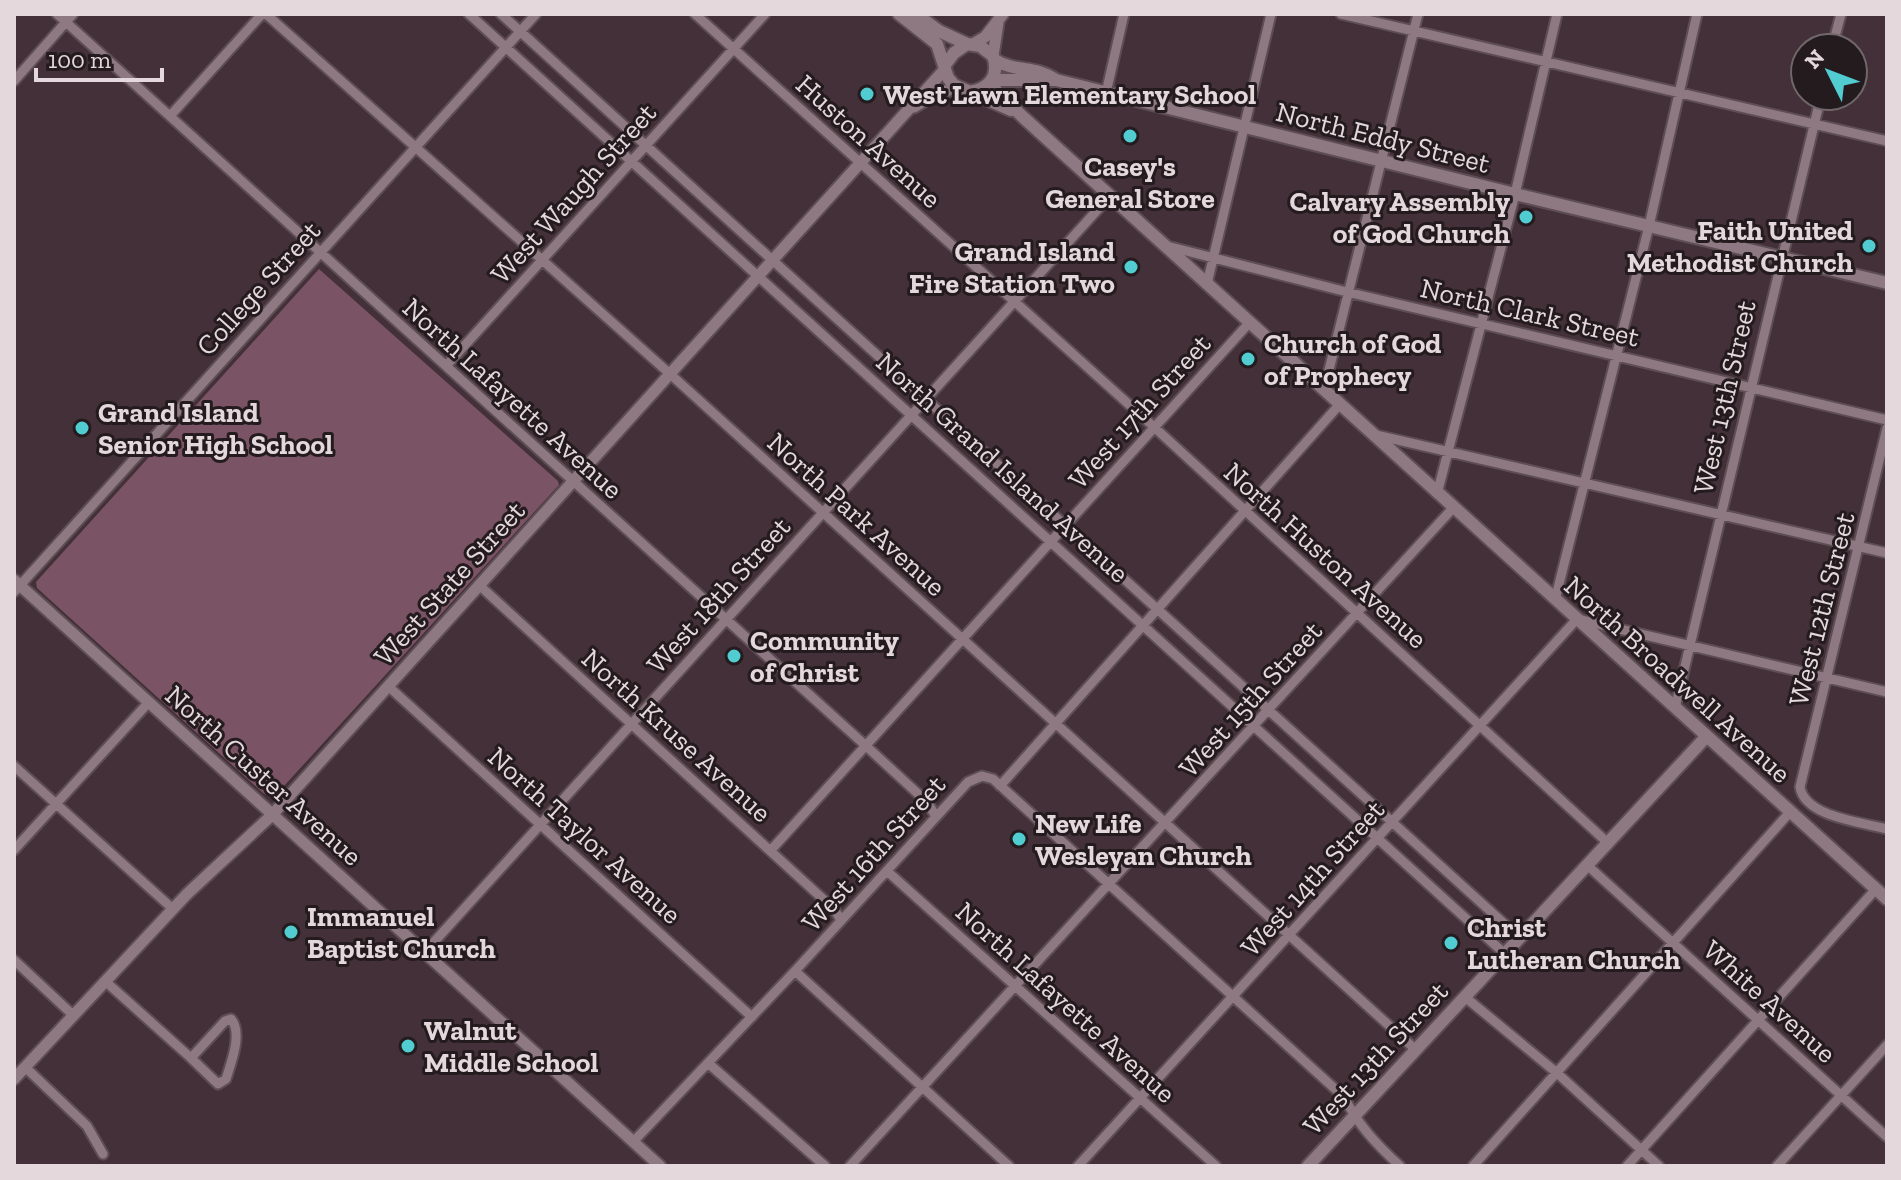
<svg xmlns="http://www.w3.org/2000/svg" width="1901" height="1180" font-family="'Zilla Slab',serif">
	<rect width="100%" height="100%" fill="#433038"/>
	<!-- green -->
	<path fill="#7a5364" d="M319,269L558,481L559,485L273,798L263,793L37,588L36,582Z"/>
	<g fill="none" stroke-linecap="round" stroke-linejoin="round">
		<!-- minor casing -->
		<g stroke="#5d4e54" stroke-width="13">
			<path id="minor" d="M57,14L865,745L928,803L936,817
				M266,14L669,373L1416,1050
				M469,14L1505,954
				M501,14L1520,938
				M695,14L1154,427L1608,843
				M1341,14L1887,141
				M1832,48L1841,14
				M14,81L73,14
				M1106,93L1124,14
				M170,116L262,14
				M1167,246L1347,292L1887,420
				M1207,284L1271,14
				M446,366L765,14
				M1324,390L1418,14
				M1887,428L1800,787C1805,817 1861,822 1887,829
				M1376,435L1887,553
				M1437,494L1515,194L1557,14
				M479,585L834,909L841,920
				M14,592L536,14
				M1555,600L1649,226L1697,14
				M388,686L752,1017
				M1675,708L1821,96
				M14,766L173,909
				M1000,786L1340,404
				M14,850L149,702
				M771,850L1250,322
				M1587,865L1887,1137
				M887,871L1216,1166
				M424,953L1110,196
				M14,960L73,1015
				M795,971L1009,1166
				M105,981L191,1058
				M1465,997L1557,1073L1659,1166
				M231,1019C243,1033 231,1063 226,1079L218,1084L191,1058L225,1021Z
				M708,1063L825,1166
				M25,1067L87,1126L103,1154
				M633,1142L795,971L968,782L982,776L993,779L1344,1097C1358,1125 1377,1145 1400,1166
				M850,1166L1453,508
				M1078,1166L1577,619L1887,692
				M1473,1166L1790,812
				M1627,1166L1876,889
				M1777,1166L1887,1045"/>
		</g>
		<!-- tertiary casing -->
		<g stroke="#5d4e54" stroke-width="15">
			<path id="tertiary" d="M973,44L985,37L1003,14
				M993,56L998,23
				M914,107L937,93L958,88
				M14,580L660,1166
				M14,1079L187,894L272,815L945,69"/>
		</g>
		<!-- secondary casing -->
		<g stroke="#5d4e54" stroke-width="16">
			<path id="secondary" d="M899,14L937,44L948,78L954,85L1011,110
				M916,14L939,31L967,44
				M995,60C1016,73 1035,65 1056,80
				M945,65L954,53L967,44L980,46L993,56C1000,76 989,89 969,92
				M993,80H1056L1515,194L1887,283
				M991,82L997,92L1024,118L1887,899
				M1308,1166L1706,737"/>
		</g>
		<!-- minor -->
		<use href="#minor" stroke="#8e7881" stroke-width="9"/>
		<!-- tertiary -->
		<use href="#tertiary" stroke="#8e7881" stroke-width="11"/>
		<!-- secondary -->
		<use href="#secondary" stroke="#8e7881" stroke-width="12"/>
	</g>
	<!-- markers -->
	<g fill="#51ccd1" stroke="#231b1e" stroke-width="3">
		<circle cx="867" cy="94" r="8"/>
		<circle cx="1130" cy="136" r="8"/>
		<circle cx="1526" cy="217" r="8"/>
		<circle cx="1869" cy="246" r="8"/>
		<circle cx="1131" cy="267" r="8"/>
		<circle cx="1248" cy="359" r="8"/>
		<circle cx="82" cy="428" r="8"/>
		<circle cx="734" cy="656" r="8"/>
		<circle cx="1019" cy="839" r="8"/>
		<circle cx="291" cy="932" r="8"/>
		<circle cx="1451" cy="943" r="8"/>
		<circle cx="408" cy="1046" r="8"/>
	</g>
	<g text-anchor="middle" stroke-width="6" stroke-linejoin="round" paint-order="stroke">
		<!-- poi labels -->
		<g font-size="28" font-weight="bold" fill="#e4d8dc" stroke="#231b1e" text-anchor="start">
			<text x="883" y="104">West Lawn Elementary School</text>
			<text x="1130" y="176" text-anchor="middle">Casey's<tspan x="1130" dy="32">General Store</tspan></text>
			<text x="1510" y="211" text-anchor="end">Calvary Assembly<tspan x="1510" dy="32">of God Church</tspan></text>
			<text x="1853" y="240" text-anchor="end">Faith United<tspan x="1853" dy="32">Methodist Church</tspan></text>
			<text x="1115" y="261" text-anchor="end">Grand Island<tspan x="1115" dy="32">Fire Station Two</tspan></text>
			<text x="1264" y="353">Church of God<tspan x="1264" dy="32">of Prophecy</tspan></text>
			<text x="98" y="422">Grand Island<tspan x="98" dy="32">Senior High School</tspan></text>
			<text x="750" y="650">Community<tspan x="750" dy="32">of Christ</tspan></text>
			<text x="1035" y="833">New Life<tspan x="1035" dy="32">Wesleyan Church</tspan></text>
			<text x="307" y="926">Immanuel<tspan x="307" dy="32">Baptist Church</tspan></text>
			<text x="1467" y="937">Christ<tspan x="1467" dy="32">Lutheran Church</tspan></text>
			<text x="424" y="1040">Walnut<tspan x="424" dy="32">Middle School</tspan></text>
		</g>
		<!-- street labels -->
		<g font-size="28" fill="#e4d8dc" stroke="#231b1e">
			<text transform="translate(1383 137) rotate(14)" y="10">North Eddy Street</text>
			<text transform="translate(869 141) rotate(42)" y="10">Huston Avenue</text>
			<text transform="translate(573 193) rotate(-48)" y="10">West Waugh Street</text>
			<text transform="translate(258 288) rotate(-48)" y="10">College Street</text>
			<text transform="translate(1530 312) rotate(13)" y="10">North Clark Street</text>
			<text transform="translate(1724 397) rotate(-77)" y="10">West 13th Street</text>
			<text transform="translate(513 398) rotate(42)" y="10">North Lafayette Avenue</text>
			<text transform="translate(1139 411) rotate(-48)" y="10">West 17th Street</text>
			<text transform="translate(1003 467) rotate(42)" y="10">North Grand Island Avenue</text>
			<text transform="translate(857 514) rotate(42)" y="10">North Park Avenue</text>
			<text transform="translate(1326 555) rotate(42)" y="10">North Huston Avenue</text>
			<text transform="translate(449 583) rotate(-48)" y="10">West State Street</text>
			<text transform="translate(718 595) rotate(-48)" y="10">West 18th Street</text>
			<text transform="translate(1821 609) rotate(-76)" y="10">West 12th Street</text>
			<text transform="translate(1678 679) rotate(42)" y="10">North Broadwell Avenue</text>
			<text transform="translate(1250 699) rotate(-48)" y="10">West 15th Street</text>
			<text transform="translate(677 735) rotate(42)" y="10">North Kruse Avenue</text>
			<text transform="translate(264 775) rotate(42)" y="10">North Custer Avenue</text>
			<text transform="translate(585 835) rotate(42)" y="10">North Taylor Avenue</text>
			<text transform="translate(873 853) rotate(-48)" y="10">West 16th Street</text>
			<text transform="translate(1312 878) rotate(-48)" y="10">West 14th Street</text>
			<text transform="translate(1770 1001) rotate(42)" y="10">White Avenue</text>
			<text transform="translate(1066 1002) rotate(42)" y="10">North Lafayette Avenue</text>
			<text transform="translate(1375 1058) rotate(-47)" y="10">West 13th Street</text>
		</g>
	</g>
	<!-- border -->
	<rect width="1901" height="1180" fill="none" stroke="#e4d8dc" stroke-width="32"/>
	<!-- north arrow -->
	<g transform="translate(1829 72) rotate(312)"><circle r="38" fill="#231b1e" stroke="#70676a" stroke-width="2"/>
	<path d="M0-6L14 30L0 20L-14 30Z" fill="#51ccd1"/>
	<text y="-12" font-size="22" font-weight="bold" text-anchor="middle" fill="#e4d8dc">N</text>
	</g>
	<!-- scale -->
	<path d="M36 68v12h126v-12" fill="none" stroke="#e4d8dc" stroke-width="4"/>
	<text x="48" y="68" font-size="24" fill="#e4d8dc" stroke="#231b1e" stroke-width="6" paint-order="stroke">100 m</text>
</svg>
